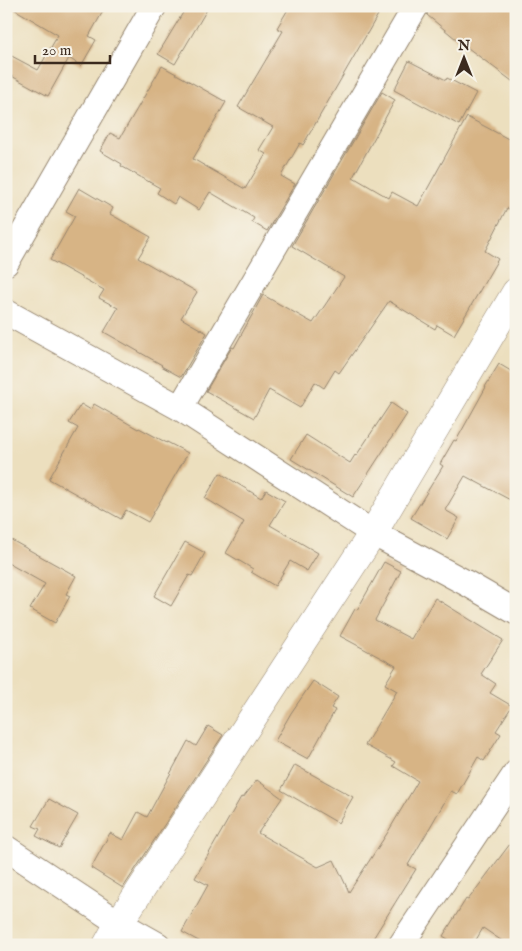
<svg xmlns="http://www.w3.org/2000/svg" width="522" height="951" font-family="'IM FELL English',serif">
	<rect width="100%" height="100%" fill="#f7f3e8"/>
	<filter id="ink" filterUnits="userSpaceOnUse"><feTurbulence type="fractalNoise" baseFrequency=".02" numOctaves="2"/><feDisplacementMap in="SourceGraphic" scale="10" xChannelSelector="R" yChannelSelector="G"/><feConvolveMatrix kernelMatrix="1 2 1 2 8 2 1 2 1" color-interpolation-filters="sRGB"/></filter>
	<filter id="wash" filterUnits="userSpaceOnUse"><feTurbulence type="fractalNoise" baseFrequency=".0096" numOctaves="4" result="noise"/><feDisplacementMap in="SourceGraphic" scale="20" xChannelSelector="R" yChannelSelector="G"/><feGaussianBlur stdDeviation="1.12" result="paint"/><feColorMatrix in="noise" values="0 0 0 0 0 0 0 0 0 0 0 0 0 0 0 0 0 1.4 0 .05"/><feComposite in="paint" operator="in"/></filter>
	<g filter="url(#wash)">
		<rect width="100%" height="100%" fill="#ecdfbe"/>
		<g id="blocks">
			<!-- building -->
			<path fill="#d7b485" d="M9,6H106L89,36L96,40L81,66L69,58L48,96L6,73V53L38,70L58,35Z
				M187,6H209L175,64L158,54Z
				M290,6H383L303,145L300,143L281,176L295,184L267,231L252,222L254,218L210,192L199,210L178,197L174,204L157,193L160,188L121,166L122,164L100,151L110,133L120,138L162,66L226,102L193,159L245,189L266,154L259,150L273,127L238,107L283,31L277,28Z
				M430,6H516V84L456,39L427,15Z
				M409,61L446,80L447,78L476,93L459,125L394,90Z
				M382,92L395,100L353,177L389,198L392,192L418,206L467,117L516,143V212L507,208L485,251L498,259L454,335L437,325L435,329L389,301L339,373L335,370L324,388L315,382L300,408L269,390L254,418L206,391L232,347L234,348L263,295L313,323L344,277L292,246Z
				M79,188L113,208L110,214L151,237L138,258L197,292L181,318L207,333L181,377L161,366L162,365L104,332L118,308L99,298L104,290L50,260L75,216L66,211Z
				M499,364L516,374V503L465,476L445,510L459,518L447,539L411,518L443,466L440,464L454,440L456,441L486,387H485Z
				M391,403L407,414L353,497L291,459L306,435L350,463L355,455L356,456Z
				M81,404L91,410L94,404L138,429L139,428L167,443V442L188,453L148,522L126,510L121,519L49,479L78,428L69,423Z
				M220,473L261,498L266,490L285,501L270,525L318,553L307,571L290,561L275,586L251,572L253,569L226,553L244,522L205,498Z
				M6,537L76,576L66,594L70,596L55,623L30,609L45,584L6,562Z
				M185,542L205,553L192,576L189,575L171,606L154,596Z
				M384,562L401,571L375,620L411,639L435,598L503,640L481,674L496,684L490,693L512,706L496,731L501,734L484,761L478,757L457,794L451,791L408,865L416,869L369,945H206L182,932L208,885L195,878L241,797L243,798L257,780L282,798L258,833L318,867L334,860L349,892L388,832L418,781L393,766L396,762L365,745L397,691L385,684L396,666L340,636L355,609L357,610Z
				M313,681L338,697L331,708L335,710L308,759L275,741L291,713Z
				M208,726L223,735L123,888L91,868L110,833L123,840L138,812L147,817L188,741L196,746Z
				M295,765L353,797L338,823L281,790Z
				M49,799L78,815L59,848L36,836L40,829L33,826Z
				M516,836V945H508L483,928L473,945H457L443,936L466,899L468,900Z"/>
		</g>
	</g>
	<g filter="url(#ink)">
		<use href="#blocks" fill-opacity="0" stroke="#94846e" stroke-width="1"/>
		<g fill="none" stroke-linecap="round" stroke-linejoin="round">
			<!-- minor casing -->
			<g stroke="#94846e" stroke-width="27">
				<path id="minor" d="M6,263L154,6
					M6,312L180,408L373,533L468,584L516,612
					M180,408L416,6
					M6,848L119,923L158,945
					M401,945L516,773"/>
			</g>
			<!-- tertiary casing -->
			<g stroke="#94846e" stroke-width="29">
				<path id="tertiary" d="M107,945L119,923L373,533L516,292"/>
			</g>
			<!-- minor -->
			<use href="#minor" stroke="#fff" stroke-width="25"/>
			<!-- tertiary -->
			<use href="#tertiary" stroke="#fff" stroke-width="28"/>
		</g>
	</g>
	<!-- margin -->
	<rect width="522" height="951" fill="none" stroke="#f7f3e8" stroke-width="25"/>
	<!-- north arrow -->
	<g transform="translate(464 58)" stroke="#f7f3e8" stroke-width="4" paint-order="stroke">
	<path d="M0-4L9 19L0 12L-9 19Z" fill="#3b2a1e"/>
	<text y="-8" font-size="14" font-weight="bold" text-anchor="middle" fill="#3b2a1e">N</text>
	</g>
	<!-- scale -->
	<path d="M35 55v8h75v-8" fill="none" stroke="#3b2a1e" stroke-width="2.5"/>
	<text x="42" y="55" font-size="15" fill="#3b2a1e" stroke="#f7f3e8" stroke-width="4" paint-order="stroke">20 m</text>
</svg>
